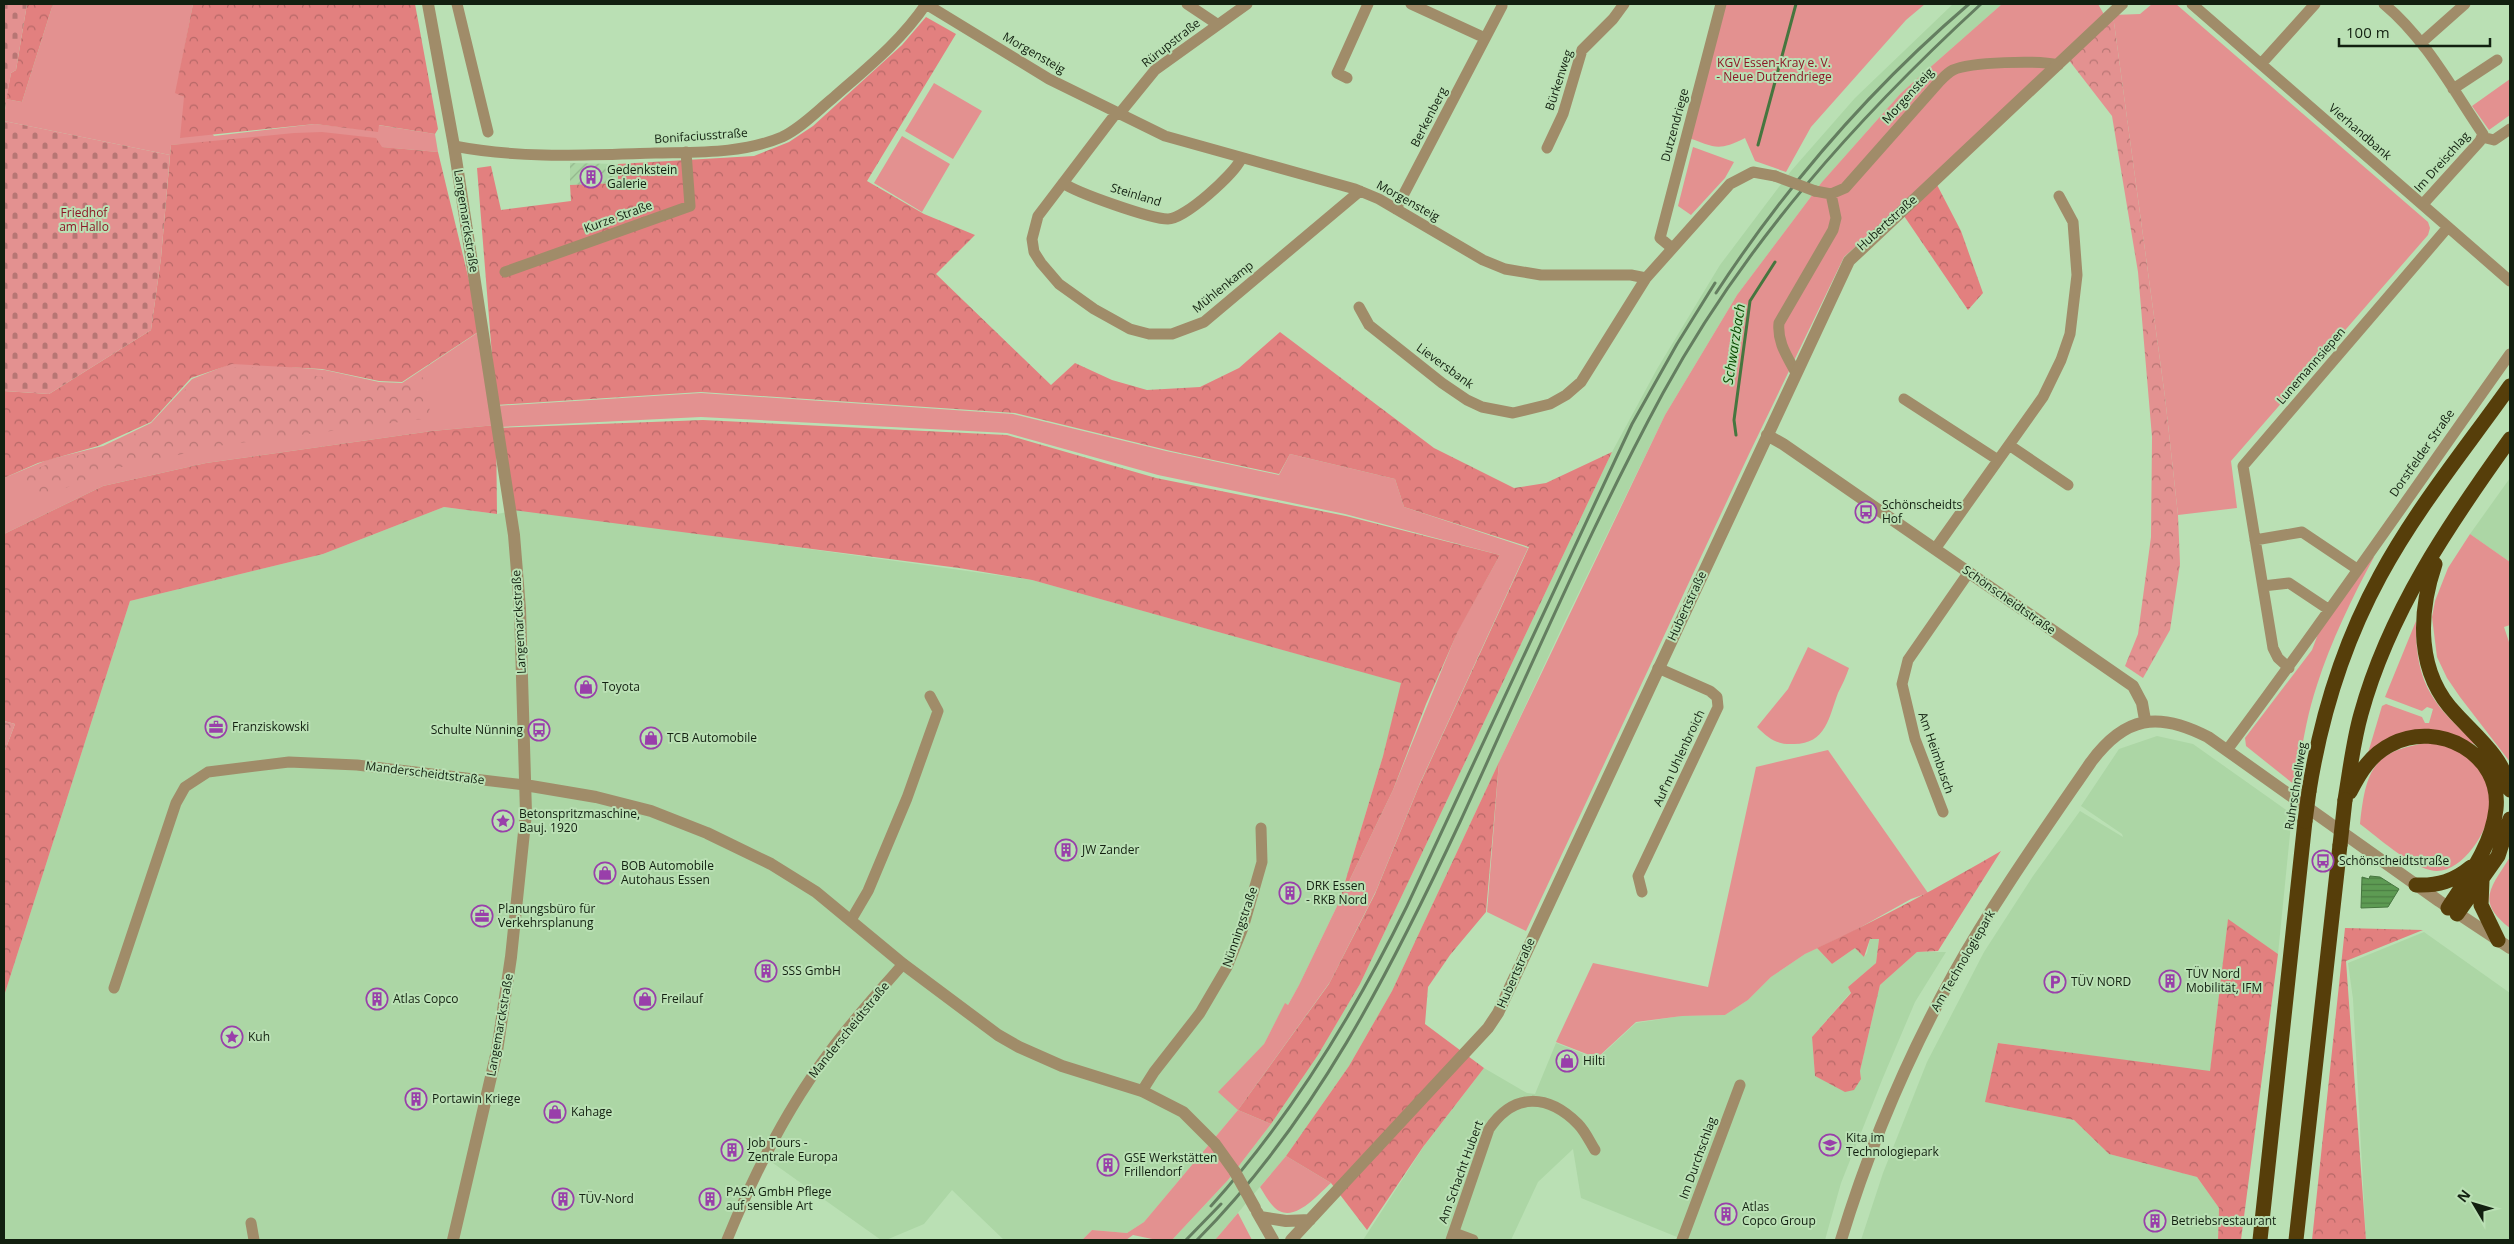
<svg xmlns="http://www.w3.org/2000/svg" width="2514" height="1244" font-family="'Open Sans',sans-serif">
	<defs>
		<pattern id="industrial-furrows" width="10" height="10" patternUnits="userSpaceOnUse" patternTransform="scale(1.25)"><rect width="10" height="10" fill="#acd6a5"/><path d="M-1 1l2-2M0 10L10 0M9 11l2-2" fill="none" stroke="#93b78d"/></pattern>
		<pattern id="forest-crowns" width="20" height="18" patternUnits="userSpaceOnUse" patternTransform="scale(1.25)"><rect width="20" height="18" fill="#e2807f"/><path d="M2 6a3 3 0 1 1 6 0M12 15a3 3 0 1 1 6 0" fill="none" stroke="#b66867"/></pattern>
		<pattern id="cemetery-stones" width="16" height="16" patternUnits="userSpaceOnUse" patternTransform="scale(1.25)"><rect width="16" height="16" fill="#e39190"/><path d="M2 7V4a2 2 0 0 1 4 0v3zM10 15v-3a2 2 0 0 1 4 0v3z" fill="#b77674"/></pattern>
		<pattern id="park-crowns" width="20" height="18" patternUnits="userSpaceOnUse" patternTransform="scale(1.25)"><rect width="20" height="18" fill="#e39190"/><path d="M2 6a3 3 0 1 1 6 0M12 15a3 3 0 1 1 6 0" fill="none" stroke="#b77674"/></pattern>
		<pattern id="water-rules" width="6" height="5" patternUnits="userSpaceOnUse" patternTransform="scale(1.25)"><rect width="6" height="5" fill="#5d9b53"/><path d="M0 2.5h6" fill="none" stroke="#4b7e43"/></pattern>
	</defs>
	<rect width="100%" height="100%" fill="#bae0b4"/>
	<!-- built -->
	<path fill="#acd6a5" d="M1953,4H2002L1901,93L1822,182L1737,295L1665,415L1564,623L1392,991L1349,1066L1286,1156L1215,1240H1172L1228,1180L1271,1124L1318,1055L1360,984L1612,452L1657,369L1720,265L1791,171L1855,98Z
		M2510,478V562L2470,534Z
		M444,507L497,514L522,509L1032,580L1402,683L1383,756L1339,902L1299,985L1288,1005L1285,1004L1264,1044L1238,1110L1144,1222L1127,1233L1092,1230L1082,1240H1004L952,1190L924,1224L886,1240H881L763,1156L725,1240H4V996L130,601L323,554Z
		M2157,736L2193,744L2292,814L2278,954L2228,920L2210,1072L1999,1043L1986,1102L2074,1120L2109,1154L2197,1177L2219,1208L2218,1240H1861L1883,1173L1927,1062L1984,952L2033,876L2080,811L2123,837L2122,834L2081,806L2119,749Z
		M2424,932L2510,993V1240H2366L2353,999L2348,963Z
		M1879,938L1876,963L1848,987L1851,992L1812,1037L1815,1076L1824,1080L1861,1079L1860,1071L1880,985L1917,952H1946L1915,1002L1882,1080L1841,1183L1825,1240H1676L1677,1237L1581,1198L1573,1149L1538,1182L1511,1240H1363L1424,1146L1484,1068L1527,1093L1535,1094L1556,1043L1597,1059L1636,1023L1681,1016L1725,1015L1748,1000L1771,977L1805,954L1817,948L1832,964L1855,948L1864,957L1867,953L1870,939Z"/>
	<!-- industrial -->
	<path fill="url(#industrial-furrows)" d="M570,163L618,164V183L570,185Z"/>
	<!-- green -->
	<path fill="#e39190" d="M53,4H193L176,92L184,97L214,136L315,124L378,131V125L435,134L438,152C350,144 260,139 171,145L170,155L4,121L6,99L22,102Z
		M1723,4H1925L1906,20L1811,127L1786,172L1755,161L1745,138C1717,152 1715,147 1686,137Z
		M2002,4H2098L2106,18L2058,64L1953,70L2055,65L1844,257L1749,454L1526,931L1487,912L1499,762L1665,415L1737,295L1822,182L1901,93Z
		M2152,4H2176L2428,222L2430,228L2428,235L2231,461L2237,508L2178,515L2165,397L2113,15L2140,14Z
		M2510,79V115L2489,130L2472,106Z
		M934,83L982,111L953,159L905,131Z
		M902,136L950,164L922,212L874,183Z
		M1693,147L1734,162L1725,178L1691,215L1678,206Z
		M480,331L496,425L432,431L206,463L103,486L4,534V478L47,460L103,446L151,423L192,379L235,362L325,370L379,382L402,383Z
		M701,393L1013,414L1166,451L1279,475L1290,454L1395,479L1404,507L1528,548L1420,783L1376,891L1330,982L1238,1110L1271,1124L1228,1180L1172,1240H1157L1133,1235L1126,1240H1082L1092,1230L1127,1233L1144,1222L1238,1110L1218,1092L1264,1044L1285,1003L1288,1005L1299,985L1393,790L1458,630L1500,555L1345,514L1158,475L1007,433L701,417L499,427L495,406Z
		M2470,534L2510,562V625L2504,627L2510,645V762L2460,697L2447,678L2437,657L2432,617L2435,601L2448,568Z
		M2374,557C2352,598 2331,641 2317,685C2306,718 2301,752 2296,786L2246,746L2245,738L2312,650L2318,634L2367,558Z
		M2416,621C2415,685 2433,705 2479,746L2443,732L2368,753L2382,706L2386,704L2422,717L2425,723H2429L2433,709L2427,707L2422,711L2385,697Z
		M1808,647L1849,668C1846,677 1842,685 1838,693C1829,717 1826,744 1794,744C1777,745 1769,739 1757,727L1788,689Z
		M2433,742C2451,748 2470,754 2481,771C2487,781 2491,796 2490,808C2488,833 2459,878 2430,870C2407,864 2379,838 2360,824C2366,767 2374,750 2433,742Z
		M1828,750L1928,893L1911,899L1852,932L1805,954L1771,977L1748,1000L1725,1015L1682,1016L1636,1022L1597,1058L1556,1042L1593,963L1708,987L1756,767Z
		M2510,857V928C2475,901 2491,888 2510,857Z
		M1286,1156L1331,1183C1317,1195 1292,1227 1273,1206C1268,1201 1264,1193 1260,1187Z
		M1238,1213L1252,1240H1215Z"/>
	<!-- forest -->
	<path fill="url(#forest-crowns)" d="M27,4H53L22,102L6,99L11,73L16,70Z
		M193,4H415L438,129L435,134L379,125L378,132L315,124L180,138L184,97L175,93Z
		M926,17L956,34L867,181L924,214L975,235L936,274L1051,385L1075,363L1112,380L1147,390L1200,387L1239,368L1280,332L1434,448L1514,488L1546,483L1612,452L1360,984L1318,1055L1271,1124L1238,1110L1329,984L1375,894L1419,786L1529,547L1404,507L1395,479L1290,454L1279,474L1171,451L1015,413L701,392L496,405L477,168L491,166L501,210L571,201L570,185L618,183V164L754,156L789,142L813,126L902,45Z
		M322,132L376,138L382,147L438,152L481,330L402,382L379,381L322,369L232,364L191,378L151,422L98,446L38,463L4,478V391L49,394L151,330L161,258L171,145L294,133Z
		M1935,181L1961,231L1983,293L1968,310L1902,213Z
		M703,420L1007,435L1156,478L1346,516L1500,555L1458,631L1426,704L1393,790L1339,902L1383,756L1401,683L1032,580L959,568L513,510L498,428Z
		M496,425L497,514L444,507L323,554L130,601L4,996V753L15,724L4,721V534L103,486L206,463L432,431Z
		M1499,762L1486,912L1450,955L1428,987L1425,1024L1484,1068L1423,1147L1367,1230L1331,1183L1286,1156L1349,1066L1392,991Z
		M2001,851L1938,951L1917,952L1880,985L1860,1071L1861,1079L1854,1090L1845,1092L1815,1076L1812,1037L1851,993L1848,987L1876,963L1879,939H1870L1864,957L1855,948L1832,964L1817,948C1880,919 1941,886 2001,851Z
		M2228,919L2278,954L2241,1240H2218L2219,1208L2197,1177L2109,1154L2074,1120L1985,1102L1998,1043L2210,1071Z
		M2345,928L2423,930L2346,961L2366,1240H2312Z"/>
	<!-- cemetery -->
	<path fill="url(#cemetery-stones)" d="M4,4H27L16,70L11,73L4,114Z
		M4,121L170,155L161,258L151,330L49,394L4,391Z"/>
	<!-- park -->
	<path fill="url(#park-crowns)" d="M2113,15L2165,397L2178,515L2180,564L2170,630L2143,678L2125,666L2138,634L2151,537L2152,437L2138,272L2112,116L2068,59Z
		M240,366L394,386L424,377L431,418L224,445L108,470L37,500L17,477L53,462L102,449L153,425L193,381Z
		M4,721L15,724L4,753Z"/>
	<!-- water -->
	<path fill="url(#water-rules)" stroke="#46763f" d="M2370,876L2380,877L2399,889L2388,907L2361,908L2362,877L2369,879Z"/>
	<g fill="none" stroke-linecap="round" stroke-linejoin="round">
		<!-- stream -->
		<path stroke="#46763f" stroke-width="3" d="M1758,145L1796,4
			M1736,435L1734,420L1750,301L1775,262"/>
		<!-- minor -->
		<path stroke="#a08c69" stroke-width="11" d="M457,4L488,132
			M926,4L1049,79L1165,136L1355,189L1379,199L1483,260L1505,269L1541,275H1631L1646,278
			M1187,4L1217,24
			M1411,4L1485,38
			M2192,4L2510,281
			M2384,4C2426,39 2453,90 2483,134L2480,141L2423,204
			M2421,43L2465,4
			M2261,64L2315,4
			M1347,78L1337,73L1368,4
			M2453,89L2497,60
			M1117,112L1038,216L1032,239L1034,252L1041,263L1059,284L1094,309L1130,329L1149,334H1172L1204,322L1360,191
			M1120,113L1155,70L1247,4
			M2482,137L2494,140L2510,129
			M454,146C521,159 587,155 655,153C697,152 742,154 782,137C801,128 817,111 833,98C867,68 901,41 926,4
			M1547,148L1563,114L1582,50L1613,19L1624,4
			M1063,183C1077,193 1151,219 1168,219C1185,219 1234,174 1241,159
			M1815,191L1831,194L1845,188L1938,83C1943,78 1947,73 1953,70C1970,62 2039,60 2058,65
			M1396,209L1502,6
			M1672,248L1660,238L1721,4
			M505,272L690,206L686,152
			M1359,307L1369,325L1442,383L1467,400L1482,407L1513,413L1550,404L1566,395L1581,382L1646,278L1730,184L1753,172L1775,176
			M1796,373C1787,356 1777,342 1779,323L1833,230L1836,218L1831,194
			M1904,399L1998,460
			M2009,445L2068,485
			M2255,540L2302,532L2357,569
			M1935,549L2043,397L2061,360L2070,334L2077,275L2073,222L2059,196
			M2263,586L2289,583L2328,609
			M2289,668L2278,658L2273,648L2243,466L2448,227
			M2227,750C2325,620 2416,486 2510,354
			M1943,812L1915,739L1902,684L1908,660L1969,572
			M1642,892L1638,876L1718,707L1717,697L1710,691L1658,668
			M851,920L868,891L907,798L938,711L930,696
			M114,988L176,803L185,787L208,772L289,762L357,765L525,785
			M1142,1091L1154,1072L1200,1013L1227,967L1243,928L1262,862L1261,828
			M251,1223L254,1240
			M1454,1233L1473,1240
			M727,1240C754,1174 785,1111 828,1054C851,1022 878,993 903,964
			M1451,1240L1489,1129C1514,1092 1548,1094 1578,1124C1585,1131 1590,1142 1595,1150
			M1682,1240L1740,1085"/>
		<!-- tertiary -->
		<path stroke="#a08c69" stroke-width="12" d="M428,4L454,146L514,535L520,609L526,813L511,957L497,1051L453,1240
			M1767,435L1783,444L2133,686L2142,703L2145,720
			M525,785L596,797L651,811L707,833L771,864L816,892L903,964L998,1035L1019,1047L1062,1066L1142,1091L1183,1112L1215,1144L1235,1172
			M1257,1212L1273,1240
			M1260,1217L1286,1221L1310,1220
			M1291,1240L1488,1028L1498,1013L1849,261L2122,4
			M1841,1240C1869,1148 1906,1060 1953,975C1994,901 2043,832 2091,762C2125,716 2158,711 2208,737L2439,901L2510,948"/>
		<!-- motorway -->
		<path stroke="#563e0a" stroke-width="15" d="M2435,564C2418,614 2416,673 2456,714C2478,738 2503,757 2510,790
			M2309,791C2321,716 2343,644 2380,576C2416,509 2466,448 2510,386
			M2350,792C2360,772 2371,754 2392,744C2438,720 2502,754 2496,809C2492,846 2468,877 2448,908
			M2345,800C2350,771 2353,742 2361,714C2389,612 2449,524 2510,439
			M2482,880L2481,905L2498,940
			M2416,885C2438,886 2454,881 2471,867
			M2457,914L2498,856L2510,819
			M2260,1240L2305,821
			M2296,1240L2340,845"/>
		<!-- rail -->
		<path stroke="#647e60" stroke-width="3" d="M1716,293C1786,186 1872,87 1969,4
			M1211,1206C1292,1116 1354,1014 1407,906L1632,424L1677,344L1715,283
			M1186,1240L1221,1204
			M1197,1240C1315,1121 1390,972 1460,822C1526,678 1588,532 1663,393C1745,243 1856,119 1981,4"/>
		<!-- minor-bridge -->
		<path stroke="#a08c69" stroke-width="11" d="M1775,176L1815,191"/>
		<!-- tertiary-bridge -->
		<path stroke="#a08c69" stroke-width="12" d="M1235,1172L1255,1208"/>
		<!-- motorway-bridge -->
		<path stroke="#563e0a" stroke-width="15" d="M2305,821L2309,791
			M2340,845L2345,800"/>
	</g>
	<!-- icons -->
	<defs>
		<g id="building-ring" transform="scale(1.125)"><circle r="9.5" fill="#bae0b4" stroke="#993faa" stroke-width="1.5"/><path d="M-4-6H4V6H1V3H-1V6H-4ZM-2.5-4.3h1.7v1.8h-1.7ZM.8-4.3h1.7v1.8H.8ZM-2.5-1h1.7V.8h-1.7ZM.8-1h1.7V.8H.8Z" fill="#993faa"/></g>
		<g id="bus-ring" transform="scale(1.125)"><circle r="9.5" fill="#bae0b4" stroke="#993faa" stroke-width="1.5"/><path d="M-5-6H5V4H4V6H2V4H-2V6H-4V4H-5ZM-3.5-4V0h7V-4ZM-3.5 1.2v1.5H-2V1.2ZM2 1.2v1.5H3.5V1.2Z" fill="#993faa"/></g>
		<g id="shop-ring" transform="scale(1.125)"><circle r="9.5" fill="#bae0b4" stroke="#993faa" stroke-width="1.5"/><path d="M-5-2.5h2.3a2.7 3.5 0 0 1 5.4 0H5L5.5 6h-11ZM-1.5-2.5h3a1.5 2.3 0 0 0-3 0Z" fill="#993faa"/></g>
		<g id="office-ring" transform="scale(1.125)"><circle r="9.5" fill="#bae0b4" stroke="#993faa" stroke-width="1.5"/><path d="M-6-3h4V-5.5h4V-3h4V5H-6ZM-1-4.5V-3h2v-1.5ZM-6 0V1H6V0Z" fill="#993faa"/></g>
		<g id="sight-ring" transform="scale(1.125)"><circle r="9.5" fill="#bae0b4" stroke="#993faa" stroke-width="1.5"/><path d="M0-6L1.8-2.2L6-1.7L2.9 1.2L3.7 5.4L0 3.3L-3.7 5.4L-2.9 1.2L-6-1.7L-1.8-2.2Z" fill="#993faa"/></g>
		<g id="parking-ring" transform="scale(1.125)"><circle r="9.5" fill="#bae0b4" stroke="#993faa" stroke-width="1.5"/><path d="M-3.5-5.5H1a3.5 3.5 0 0 1 0 7H-1V5.5H-3.5ZM-1-3.4V-.6H.8a1.4 1.4 0 0 0 0-2.8Z" fill="#993faa"/></g>
		<g id="school-ring" transform="scale(1.125)"><circle r="9.5" fill="#bae0b4" stroke="#993faa" stroke-width="1.5"/><path d="M0-5L7-2L0 1L-7-2ZM-4 1L0 2.5L4 1V4Q0 6-4 4Z" fill="#993faa"/></g>
	</defs>
	<g fill-rule="evenodd">
		<use href="#building-ring" x="591" y="177"/>
		<use href="#bus-ring" x="1866" y="512"/>
		<use href="#shop-ring" x="586" y="687"/>
		<use href="#office-ring" x="216" y="727"/>
		<use href="#bus-ring" x="539" y="730"/>
		<use href="#shop-ring" x="651" y="738"/>
		<use href="#sight-ring" x="503" y="821"/>
		<use href="#building-ring" x="1066" y="850"/>
		<use href="#bus-ring" x="2323" y="861"/>
		<use href="#shop-ring" x="605" y="873"/>
		<use href="#building-ring" x="1290" y="893"/>
		<use href="#office-ring" x="482" y="916"/>
		<use href="#building-ring" x="766" y="971"/>
		<use href="#building-ring" x="2170" y="981"/>
		<use href="#parking-ring" x="2055" y="982"/>
		<use href="#building-ring" x="377" y="999"/>
		<use href="#shop-ring" x="645" y="999"/>
		<use href="#sight-ring" x="232" y="1037"/>
		<use href="#shop-ring" x="1567" y="1061"/>
		<use href="#building-ring" x="416" y="1099"/>
		<use href="#shop-ring" x="555" y="1112"/>
		<use href="#school-ring" x="1830" y="1145"/>
		<use href="#building-ring" x="732" y="1150"/>
		<use href="#building-ring" x="1108" y="1165"/>
		<use href="#building-ring" x="563" y="1199"/>
		<use href="#building-ring" x="710" y="1199"/>
		<use href="#building-ring" x="1726" y="1214"/>
		<use href="#building-ring" x="2155" y="1221"/>
	</g>
	<g text-anchor="middle" stroke-width="4" stroke-linejoin="round" paint-order="stroke">
		<!-- street labels -->
		<g font-size="12" fill="#122010" stroke="#bae0b4">
			<text transform="translate(1171 43) rotate(-38)" y="4">Rürupstraße</text>
			<text transform="translate(1034 53) rotate(30)" y="4">Morgensteig</text>
			<text transform="translate(1559 80) rotate(-72)" y="4">Bürkenweg</text>
			<text transform="translate(1908 96) rotate(-48)" y="4">Morgensteig</text>
			<text transform="translate(1429 117) rotate(-63)" y="4">Berkenberg</text>
			<text transform="translate(1675 125) rotate(-75)" y="4">Dutzendriege</text>
			<text transform="translate(2360 132) rotate(41)" y="4">Vierhandbank</text>
			<text transform="translate(701 136) rotate(-4)" y="4">Bonifaciusstraße</text>
			<text transform="translate(2442 162) rotate(-48)" y="4">Im Dreischlag</text>
			<text transform="translate(1136 195) rotate(17)" y="4">Steinland</text>
			<text transform="translate(1408 201) rotate(29)" y="4">Morgensteig</text>
			<text transform="translate(618 217) rotate(-20)" y="4">Kurze Straße</text>
			<text transform="translate(466 221) rotate(81)" y="4">Langemarckstraße</text>
			<text transform="translate(1887 223) rotate(-42)" y="4">Hubertstraße</text>
			<text transform="translate(1223 287) rotate(-39)" y="4">Mühlenkamp</text>
			<text transform="translate(1445 366) rotate(36)" y="4">Lieversbank</text>
			<text transform="translate(2311 366) rotate(-49)" y="4">Lunemannsiepen</text>
			<text transform="translate(2422 453) rotate(-55)" y="4">Dorstfelder Straße</text>
			<text transform="translate(2009 600) rotate(35)" y="4">Schönscheidtstraße</text>
			<text transform="translate(1687 606) rotate(-65)" y="4">Hubertstraße</text>
			<text transform="translate(519 622) rotate(-93)" y="4">Langemarckstraße</text>
			<text transform="translate(1936 753) rotate(71)" y="4">Am Heimbusch</text>
			<text transform="translate(1679 758) rotate(-65)" y="4">Auf'm Uhlenbroich</text>
			<text transform="translate(425 773) rotate(7)" y="4">Manderscheidtstraße</text>
			<text transform="translate(2296 786) rotate(-81)" y="4">Ruhrschnellweg</text>
			<text transform="translate(1240 927) rotate(-71)" y="4">Nünningstraße</text>
			<text transform="translate(1963 961) rotate(-60)" y="4">Am Technologiepark</text>
			<text transform="translate(1516 973) rotate(-66)" y="4">Hubertstraße</text>
			<text transform="translate(500 1025) rotate(-80)" y="4">Langemarckstraße</text>
			<text transform="translate(849 1030) rotate(-51)" y="4">Manderscheidtstraße</text>
			<text transform="translate(1698 1158) rotate(-70)" y="4">Im Durchschlag</text>
			<text transform="translate(1461 1172) rotate(-70)" y="4">Am Schacht Hubert</text>
		</g>
		<!-- park labels -->
		<g font-size="12" fill="#8d1726" stroke="#bae0b4">
			<text x="1774" y="67">KGV Essen-Kray e. V.<tspan x="1774" dy="14">- Neue Dutzendriege</tspan></text>
			<text x="84" y="217">Friedhof<tspan x="84" dy="14">am Hallo</tspan></text>
		</g>
		<!-- poi labels -->
		<g font-size="12" fill="#122010" stroke="#bae0b4" text-anchor="start">
			<text x="607" y="174">Gedenkstein<tspan x="607" dy="14">Galerie</tspan></text>
			<text x="1882" y="509">Schönscheidts<tspan x="1882" dy="14">Hof</tspan></text>
			<text x="602" y="691">Toyota</text>
			<text x="232" y="731">Franziskowski</text>
			<text x="523" y="734" text-anchor="end">Schulte Nünning</text>
			<text x="667" y="742">TCB Automobile</text>
			<text x="519" y="818">Betonspritzmaschine,<tspan x="519" dy="14">Bauj. 1920</tspan></text>
			<text x="1082" y="854">JW Zander</text>
			<text x="2339" y="865">Schönscheidtstraße</text>
			<text x="621" y="870">BOB Automobile<tspan x="621" dy="14">Autohaus Essen</tspan></text>
			<text x="1306" y="890">DRK Essen<tspan x="1306" dy="14">- RKB Nord</tspan></text>
			<text x="498" y="913">Planungsbüro für<tspan x="498" dy="14">Verkehrsplanung</tspan></text>
			<text x="782" y="975">SSS GmbH</text>
			<text x="2186" y="978">TÜV Nord<tspan x="2186" dy="14">Mobilität, IFM</tspan></text>
			<text x="2071" y="986">TÜV NORD</text>
			<text x="393" y="1003">Atlas Copco</text>
			<text x="661" y="1003">Freilauf</text>
			<text x="248" y="1041">Kuh</text>
			<text x="1583" y="1065">Hilti</text>
			<text x="432" y="1103">Portawin Kriege</text>
			<text x="571" y="1116">Kahage</text>
			<text x="1846" y="1142">Kita im<tspan x="1846" dy="14">Technologiepark</tspan></text>
			<text x="748" y="1147">Job Tours -<tspan x="748" dy="14">Zentrale Europa</tspan></text>
			<text x="1124" y="1162">GSE Werkstätten<tspan x="1124" dy="14">Frillendorf</tspan></text>
			<text x="726" y="1196">PASA GmbH Pflege<tspan x="726" dy="14">auf sensible Art</tspan></text>
			<text x="579" y="1203">TÜV-Nord</text>
			<text x="1742" y="1211">Atlas<tspan x="1742" dy="14">Copco Group</tspan></text>
			<text x="2171" y="1225">Betriebsrestaurant</text>
		</g>
		<!-- water labels -->
		<g font-size="14" font-style="italic" fill="#094b00" stroke="#bae0b4">
			<text transform="translate(1734 344) rotate(-81)" y="5">Schwarzbach</text>
		</g>
	</g>
	<!-- border -->
	<rect width="2514" height="1244" fill="none" stroke="#122010" stroke-width="10"/>
	<!-- north arrow -->
	<g transform="translate(2474 1204) rotate(308)" stroke="#bae0b4" stroke-width="4" paint-order="stroke">
	<path d="M0-4L9 19L0 12L-9 19Z" fill="#122010"/>
	<text y="-8" font-size="14" font-weight="bold" text-anchor="middle" fill="#122010">N</text>
	</g>
	<!-- scale -->
	<path d="M2339 38v8h151v-8" fill="none" stroke="#122010" stroke-width="2.5"/>
	<text x="2346" y="38" font-size="15" fill="#122010" stroke="#bae0b4" stroke-width="4" paint-order="stroke">100 m</text>
</svg>
